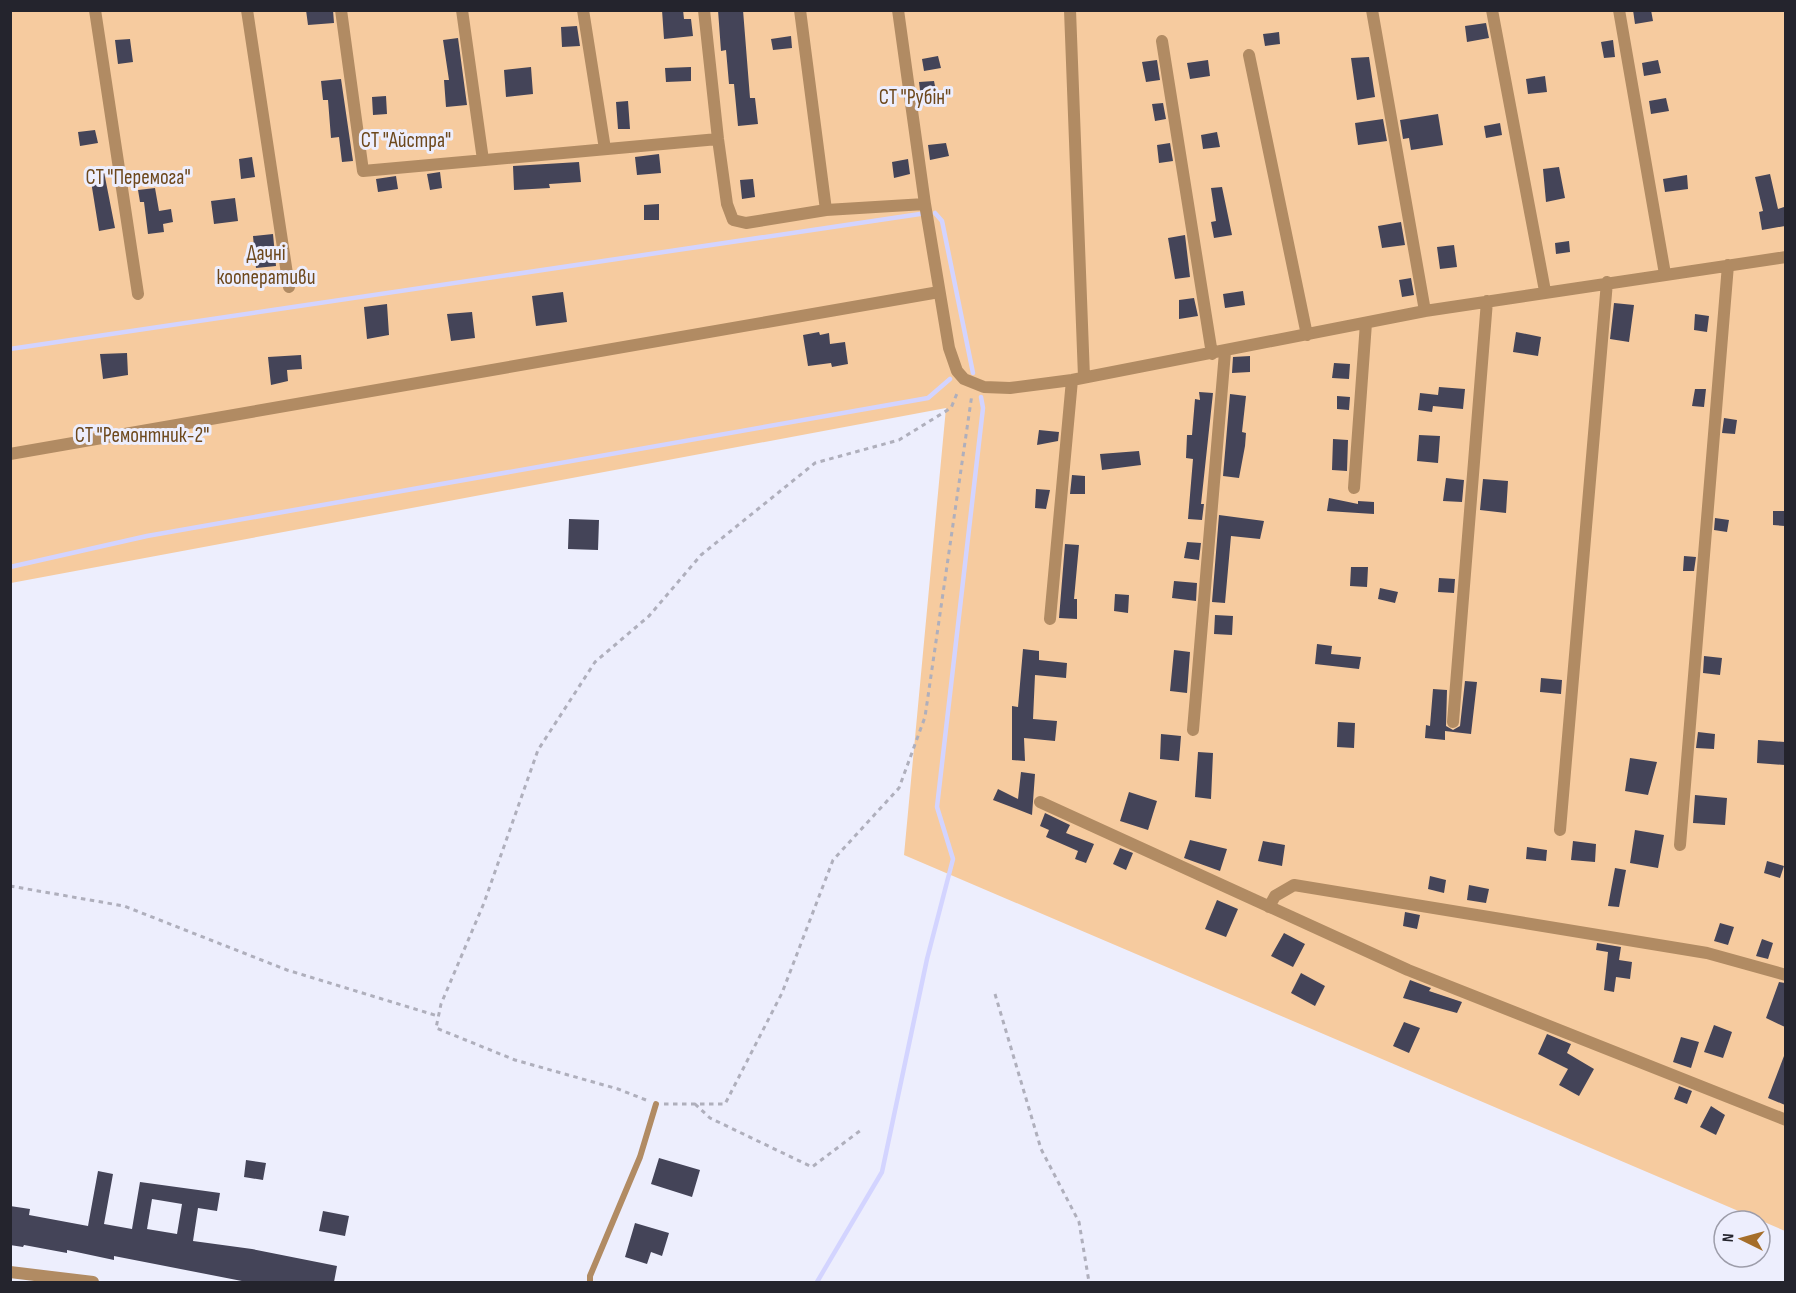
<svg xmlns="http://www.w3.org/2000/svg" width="1796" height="1293" font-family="'Sofia Sans Condensed',sans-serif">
	<rect width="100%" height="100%" fill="#edeefd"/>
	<!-- green -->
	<path fill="#f6cb9f" d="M11,11H1785V1231L904,855L946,408L11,583Z"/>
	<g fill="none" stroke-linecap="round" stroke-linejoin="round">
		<!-- stream -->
		<path stroke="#d3d4ff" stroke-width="4.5" d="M935,213L942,221L973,373
			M10,349L920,214
			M10,567L147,536L928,398L950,379
			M817,1282L882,1172L927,959L953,859L937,807L983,408L981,397"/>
	</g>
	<!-- building -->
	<path fill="#444458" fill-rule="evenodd" d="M306,10H333L334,23L308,25Z
		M662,10H683L684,19H691L693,36L664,39Z
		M718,10H743L750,98H755L758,124L738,126L734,84H729L726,50L721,51Z
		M1633,10H1651L1653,21L1635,24Z
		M1486,23L1489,38L1467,42L1465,26Z
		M577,26L580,46L562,47L561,27Z
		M1279,32L1280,44L1265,46L1263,34Z
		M791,36L792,48L773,50L771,39Z
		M458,38L467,105L446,107L444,80H449L443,40Z
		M130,39L133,62L118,64L115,40Z
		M1613,40L1615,57L1604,58L1601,42Z
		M938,56L941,68L924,71L922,59Z
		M1369,57L1375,97L1357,100L1351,58Z
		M1157,60L1160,80L1146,82L1142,62Z
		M1208,60L1210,76L1190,79L1187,63Z
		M1658,60L1661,73L1644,76L1642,63Z
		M531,67L533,94L506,97L504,70Z
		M691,67V81L666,82L665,68Z
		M1545,76L1547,92L1528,94L1526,79Z
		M341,79L353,161L342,162L339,137L331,138L328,100H323L321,81Z
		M934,81L937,96L921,98L919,82Z
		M890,89L894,103L881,105L878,91Z
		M386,96L387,114L373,115L372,97Z
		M1666,98L1669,111L1651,114L1649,101Z
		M628,101L630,129H618L616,102Z
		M1163,103L1166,119L1155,121L1152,104Z
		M1438,114L1443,145L1411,150L1409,138L1403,139L1400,120Z
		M1383,119L1387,141L1358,145L1355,123Z
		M1500,123L1502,135L1486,138L1484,126Z
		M95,130L98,143L80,146L78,132Z
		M1217,132L1220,147L1203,149L1201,135Z
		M946,143L949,156L930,160L928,145Z
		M1170,143L1173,161L1159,163L1157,145Z
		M659,154L661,173L637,175L635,157Z
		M252,157L255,177L241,179L239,159Z
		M908,159L910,174L894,178L892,162Z
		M579,162L581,182L549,184L550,188L514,190L513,166Z
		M1559,167L1565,198L1546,202L1543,169Z
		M104,172L115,228L99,231L90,175Z
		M440,172L442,188L430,190L427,174Z
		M1770,174L1778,209L1784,207L1785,226L1762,230L1759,212L1763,211L1755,177Z
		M1687,175L1688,189L1665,192L1663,179Z
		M396,176L398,189L378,192L376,179Z
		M753,179L755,197L742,199L740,180Z
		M1222,187L1232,235L1214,238L1211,222L1216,221L1211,188Z
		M155,188L159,211L171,209L173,222L163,224L164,232L148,234L144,202H140L138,190Z
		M235,198L238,221L214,224L211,201Z
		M659,204V220H644V205Z
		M1401,222L1405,245L1382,248L1378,226Z
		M273,234L276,266L256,268L253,236Z
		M1185,235L1190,277L1175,279L1168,238Z
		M1569,241L1570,252L1556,254L1555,243Z
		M1454,245L1457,267L1440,269L1437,247Z
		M1411,278L1414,295L1402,297L1399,280Z
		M1243,291L1245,305L1225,308L1223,294Z
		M563,292L567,322L536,326L532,296Z
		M1194,298L1198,316L1179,319V300Z
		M1614,303L1634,305L1629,342L1610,339Z
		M387,304L389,335L367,339L364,307Z
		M472,312L475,338L451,341L447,314Z
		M1695,314L1709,316L1707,332L1694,330Z
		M819,332L820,335L829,333L830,344L845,342L848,364L832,367L831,363L808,366L803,335Z
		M1516,332L1541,337L1538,356L1513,352Z
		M127,353L128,375L103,379L100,354Z
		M301,355L302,369L287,370L288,381L271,385L268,357Z
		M1250,356V372L1232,373L1233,357Z
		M1334,363L1350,364L1349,379L1332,378Z
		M1439,387L1465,389L1463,409L1433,406L1432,412L1418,410L1420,393L1438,395Z
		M1695,389H1706L1704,407L1692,406Z
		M1199,392L1213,393L1201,504H1204L1202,520L1188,519L1193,459L1186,458L1187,435H1192L1195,399L1200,400Z
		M1230,394L1246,396L1242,432L1246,433L1245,446L1239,478L1223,476Z
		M1337,396L1350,397L1349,410L1337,409Z
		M1724,418L1737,420L1735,434L1722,433Z
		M1039,430L1059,432L1058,441L1037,445Z
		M1419,435L1440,436L1438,463L1417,461Z
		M1333,439L1348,440L1347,471L1332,470Z
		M1139,451L1141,465L1102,470L1100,454Z
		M1072,475L1085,476V494H1070Z
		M1446,478L1464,480L1462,502L1443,501Z
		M1483,479L1508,481L1506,513L1480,510Z
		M1036,489L1050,490L1046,509L1035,508Z
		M1329,498L1358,504V501L1374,502V514L1327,511Z
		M1773,511H1785V526L1773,525Z
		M1219,515L1264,521L1260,539L1231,536L1225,603L1212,602Z
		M1715,518L1729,520L1727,532L1714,530Z
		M569,519L599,520L598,550L568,549Z
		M1187,542L1201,543L1199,560L1184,558Z
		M1065,544L1079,545L1074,599H1077V619L1059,618Z
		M1684,556L1696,557L1694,571H1683Z
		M1351,567H1368L1367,587L1350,586Z
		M1439,578L1455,579L1454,593L1438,592Z
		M1174,581L1197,583L1196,601L1172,598Z
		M1380,588L1398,592L1395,603L1378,599Z
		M1115,594L1129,595L1128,613L1114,611Z
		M1215,615L1233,616L1232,635L1214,634Z
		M1317,644L1332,646L1331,654L1361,657L1359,669L1315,664Z
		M1023,649L1039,651V660L1067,663L1066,678L1035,675L1033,719L1057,721L1055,741L1024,738L1025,761L1012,760V706L1018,707Z
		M1174,650L1190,652L1187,693L1170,691Z
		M1704,656L1722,658L1720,675L1703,673Z
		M1541,678L1562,680L1561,694L1540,692Z
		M1465,681L1477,682L1471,734L1445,731V740L1425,738L1426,725L1430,726L1433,689L1447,690L1446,726L1453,730L1460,726Z
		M1338,722L1355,723L1354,748L1337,747Z
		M1698,732L1715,734L1714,749L1696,748Z
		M1161,734L1181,736L1179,761L1160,759Z
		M1758,740L1785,742V765L1757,763Z
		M1198,752L1213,753L1211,799L1195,797Z
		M1630,758L1657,762L1648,795L1625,791Z
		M1021,772L1035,774L1032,815L993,800L998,789L1018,799Z
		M1129,792L1157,801L1148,830L1120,821Z
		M1695,795L1727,798L1725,825L1693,823Z
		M1045,813L1070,825L1066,833L1094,844L1086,863L1075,859L1078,851L1046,837L1049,830L1040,826Z
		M1635,830L1664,835L1658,868L1630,863Z
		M1190,840L1227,849L1220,871L1184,858Z
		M1263,841L1285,845L1282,866L1258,861Z
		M1573,841L1596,844L1595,862L1571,860Z
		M1527,847L1547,850L1546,861L1526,859Z
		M1120,848L1133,853L1126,870L1113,864Z
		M1767,861L1784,866L1780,878L1764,873Z
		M1615,868L1626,870L1619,907L1608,906Z
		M1430,876L1446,880L1444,893L1428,889Z
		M1469,885L1489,889L1486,903L1467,900Z
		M1217,900L1238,909L1226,937L1205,929Z
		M1405,912L1420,915L1417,929L1403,926Z
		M1720,923L1734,927L1728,945L1714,941Z
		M1284,933L1305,944L1293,967L1271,956Z
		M1762,939L1773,943L1768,959L1756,956Z
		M1597,943L1621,947L1619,960L1632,962L1630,979L1616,977L1614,992L1604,990L1608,952L1596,950Z
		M1301,973L1325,986L1315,1006L1291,993Z
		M1410,980L1431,988L1429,991L1462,1002L1457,1013L1403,998Z
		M1779,982L1785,983V1027L1766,1018Z
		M1404,1022L1420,1028L1409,1053L1393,1046Z
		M1714,1025L1732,1032L1723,1058L1704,1052Z
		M1547,1034L1571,1044L1567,1053L1594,1069L1579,1096L1559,1085L1568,1069L1538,1054Z
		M1681,1037L1699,1042L1691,1068L1673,1062Z
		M1784,1056H1785V1105L1768,1098Z
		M1679,1086L1692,1091L1687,1104L1674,1099Z
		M1711,1106L1725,1115L1716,1135L1700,1127Z
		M659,1158L700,1170L692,1197L651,1184Z
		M246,1160L266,1163L263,1180L244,1177Z
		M98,1171L113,1174L104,1224L132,1229L140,1182L220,1193L217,1211L198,1208L193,1241L252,1249L337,1266L334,1282H247L114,1256V1260L67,1250V1253L24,1245L23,1247L10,1245V1206L30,1209L29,1215L88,1226ZM152,1199L182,1204L177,1234L147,1229Z
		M323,1211L349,1216L345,1236L319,1231Z
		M635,1223L669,1233L662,1256L651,1252L647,1264L625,1257Z"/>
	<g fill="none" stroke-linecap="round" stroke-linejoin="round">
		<!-- path -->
		<path stroke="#afafbc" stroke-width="3" stroke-dasharray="4.5 4.5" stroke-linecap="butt" d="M10,886L124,906L287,970L438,1016
			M995,994L1041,1149L1079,1222L1089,1282
			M646,1100L618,1089L515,1060L436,1028L441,1004L484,903L538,750L595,662L649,616L701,555L815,463L899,440L951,408L958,391
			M664,1104H725L782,993L833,860L899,788L925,717L972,394
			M695,1104L710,1118L812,1167L861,1130"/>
		<!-- service -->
		<path stroke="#b18b63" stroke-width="6" d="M590,1282V1276L640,1157L656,1104"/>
		<!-- minor -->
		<path stroke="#b18b63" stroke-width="12" d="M95,10L138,294
			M247,10L289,287
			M341,10L363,171L718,139
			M462,10L483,160
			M583,10L605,149
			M704,10L718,139L727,204L733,220L746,223L826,210
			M800,10L826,210L925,204L949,348L957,371L964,379L984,387L1010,388L1072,380L1425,311L1786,257
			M898,10L925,204
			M1070,10L1084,377
			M1372,10L1425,311
			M1492,10L1545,291
			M1619,10L1665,274
			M1162,41L1212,354
			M1249,55L1307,335
			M10,454L939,292
			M1354,488L1366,323
			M1050,619L1072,380
			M1453,722L1487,301
			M1193,730L1225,352
			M1040,802L1408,970L1786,1120
			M1560,830L1607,282
			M1680,845L1728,265
			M1269,907L1275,896L1294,885L1707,953L1786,975
			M10,1272L93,1282"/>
	</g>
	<g text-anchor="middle" stroke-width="6" stroke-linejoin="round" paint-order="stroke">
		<!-- park labels -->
		<g font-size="21" fill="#6d481c" stroke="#edeefd">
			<text x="915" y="104">СТ "Рубін"</text>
			<text x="406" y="147">СТ "Айстра"</text>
			<text x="138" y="184">СТ "Перемога"</text>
			<text x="266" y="260">Дачні<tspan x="266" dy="24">кооперативи</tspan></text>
			<text x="142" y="442">СТ "Ремонтник-2"</text>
		</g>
	</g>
	<!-- border -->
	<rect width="1796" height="1293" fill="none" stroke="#24242d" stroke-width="24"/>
	<!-- north arrow -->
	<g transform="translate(1742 1239) rotate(275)"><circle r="28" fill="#edeefd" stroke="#9d9daa" stroke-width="1.5"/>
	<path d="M0-4.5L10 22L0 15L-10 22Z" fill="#a56e2a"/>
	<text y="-9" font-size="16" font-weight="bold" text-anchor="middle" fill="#24242d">N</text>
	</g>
</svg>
